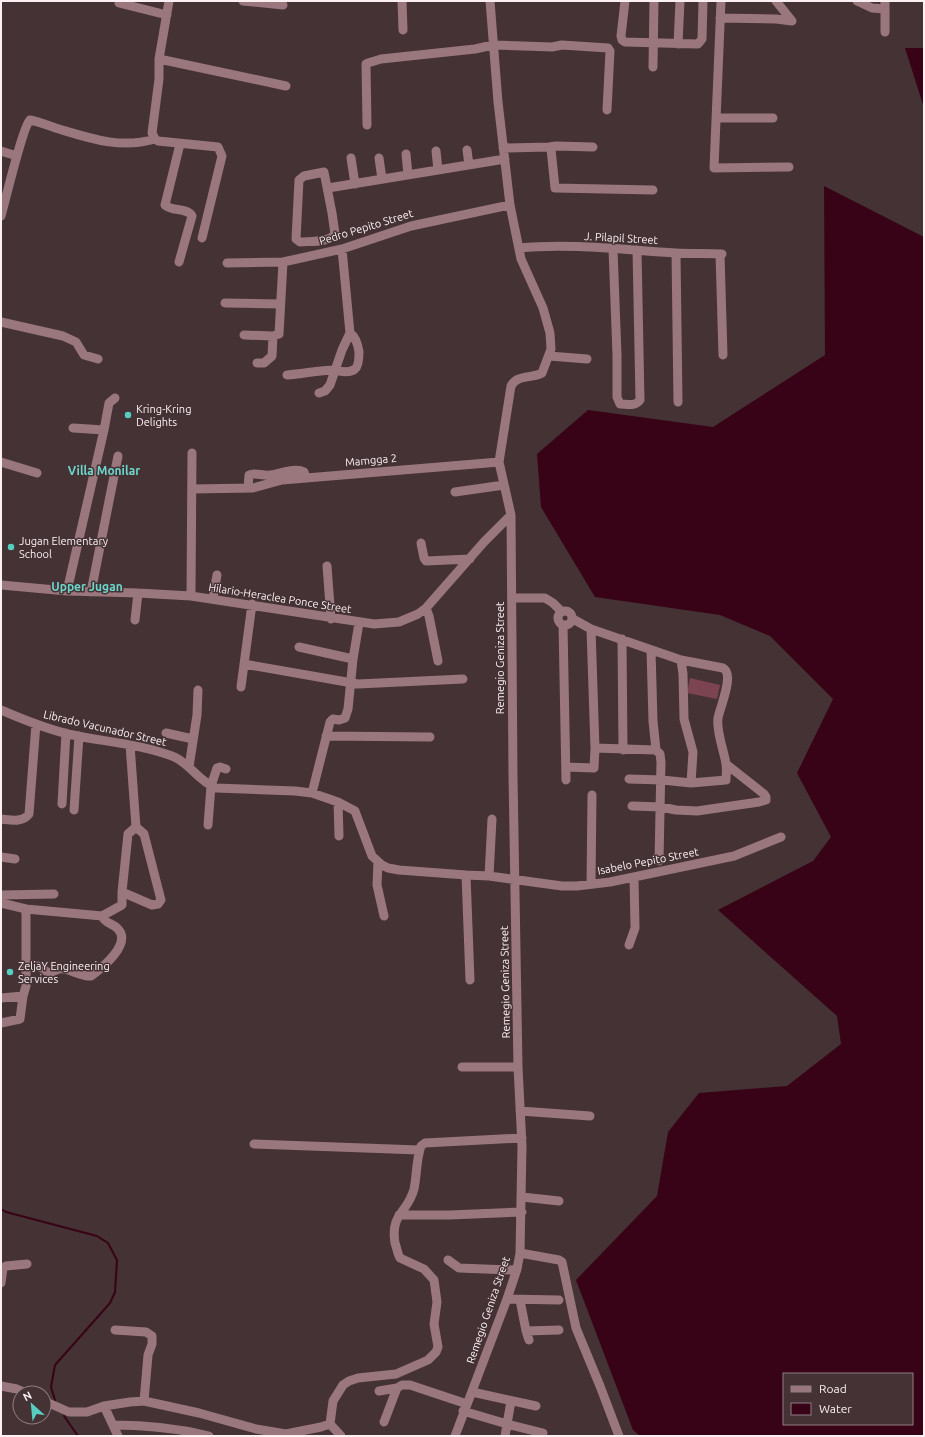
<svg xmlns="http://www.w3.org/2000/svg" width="925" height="1437" font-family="Ubuntu,sans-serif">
	<rect width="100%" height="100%" fill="#443235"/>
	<!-- green -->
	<path fill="#7c4350" d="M690,678L720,685L717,699L687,693Z"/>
	<!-- water -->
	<path fill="#380316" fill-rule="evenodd" d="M905,48H924V108Z
		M824,186L924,237V1436H640L633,1430L576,1280L657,1196L668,1132L699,1093L787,1086L841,1044L837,1016L718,910L813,861L831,837L797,773L833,699L770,636L720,615L595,597L541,507L537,454L588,410L713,427L825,355ZM784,1374H912V1424H784Z"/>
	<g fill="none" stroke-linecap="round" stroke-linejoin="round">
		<!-- stream -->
		<path stroke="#380316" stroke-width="2" d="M1,1209L6,1212L97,1236L108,1243L117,1260L115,1292L110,1303L55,1365L51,1387L55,1400
			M64,1416L78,1436"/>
		<!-- minor -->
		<path stroke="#9a767d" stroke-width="9" d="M169,1L159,59V79L152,133L155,139L158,141L218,147L222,156L202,238
			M243,1L283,5
			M402,1L403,30
			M625,1L621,36L622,40L625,42L698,44L702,39L703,1
			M721,1L714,168L789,167
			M776,1L792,21
			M857,1L872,8L885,9
			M885,1V32
			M119,3L167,15
			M720,18L776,19L792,21
			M678,44L680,1
			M159,59L286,86
			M653,67L654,1
			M717,118H773
			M367,125L366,64L368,63L381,59L475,49L493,45L552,47L562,45L608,48L610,51L607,110
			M549,147L551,149L555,188L653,190
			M503,148L549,147L556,146L593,147
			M467,150L469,165
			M1,151L17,156
			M436,151L438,170
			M406,154L408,175
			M351,158L355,184
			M379,158L382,179
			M324,172L332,213L335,234C329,243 310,241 300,242L296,239L299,180L304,176Z
			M328,188L505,159
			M1,216C5,202 23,126 30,120C40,122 50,126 59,129C92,139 121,149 155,139
			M519,248C571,243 624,250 676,253C691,254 707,253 722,254
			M613,249L617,355V397L620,404C627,404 635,407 640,400L637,250
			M676,253L678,402
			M720,254L723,355
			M179,262L192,216C187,207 172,212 165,205L180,144
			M227,263L283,262L342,249L411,226L510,205
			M225,303L280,304
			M1,322L63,336L76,342L84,355L98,359
			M244,335L273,336L279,334L283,262
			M549,356L587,359
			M257,363H264L272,356L273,336
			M287,375C303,374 319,370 334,370C340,371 349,374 355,369C359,366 359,357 359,352C358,345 356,337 350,333
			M319,393L325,391L330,385L342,350L350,333L342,249
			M73,428L104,430
			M1,462L37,473
			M248,488L249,475C254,472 263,476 270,475C280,474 295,467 304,472L306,478
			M192,489L253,488L282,480L499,462
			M455,492L504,485
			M421,543L424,558L426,561L470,559
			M327,566L331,619
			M1,585L67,591L138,593L191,596L374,624L399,622L418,614L426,608L484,542L511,515
			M67,591L104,430L109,403L115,398
			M91,592L118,456
			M191,596L192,453
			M213,598L217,575
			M512,598H545L553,603L562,612
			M426,608L429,616L438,661
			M558 618a7 7 0 1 1 14 0a7 7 0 1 1-14 0Z
			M573,619L591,629L681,660L723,668C735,674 720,707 718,718C716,731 724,751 726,764C727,769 726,775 726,780L691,783L662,780L629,779
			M135,620L138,593
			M563,625L566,780
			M622,639L623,750
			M299,647L353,659
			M651,650L653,721L656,750L660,754L661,762L659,861
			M681,660L683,674L684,719L693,752L691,783
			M244,664L358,684L463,679
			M241,687L252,604
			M1,710C24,720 48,730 73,735C106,742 140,744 172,756C189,762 199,782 216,788L295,791L312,793L338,802L355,811L372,856L382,865L388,868L399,870L466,875L489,876L562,886H577L610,882L734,856L781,837
			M166,733L193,739
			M326,736L430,737
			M595,748L656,750
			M189,767L197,715L198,690
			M566,767L594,768L595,748L591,629
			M312,793L330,722L333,719L339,720L345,718L348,709L353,659L359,623
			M338,802L339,836
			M62,804L66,733
			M632,806L661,807L676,810L697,811L759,802L766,800V797L764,794L726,764
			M74,810L79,736
			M1,819C11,820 22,823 29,814L36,724
			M208,825L211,786L217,768L220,767L226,769
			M1,857L15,859
			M378,862L377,885L384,916
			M466,875L470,980
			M489,876L492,819
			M591,884L592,795
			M122,892L152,905L158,904L161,900L144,834L136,827L130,745
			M1,895L54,894
			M1,903L26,909L102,916L122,905V892L128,834L136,827
			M629,945L635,928L634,877
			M26,965L38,966L49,973C52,972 56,970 59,969C68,967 80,977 91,976C102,968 132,944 118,929C113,923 105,924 102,916
			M1,998L23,996L26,986V909
			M1,1023L20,1019L23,996
			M462,1067H518
			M520,1111L590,1116
			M254,1144L419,1150
			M522,1197L559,1201
			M399,1215H450L522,1212
			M520,1253L559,1260L562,1262L576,1328L600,1386L619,1436
			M448,1260L459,1268L511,1270L517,1269
			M1,1283L3,1268L6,1266L27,1264
			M507,1299L559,1300
			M520,1300L526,1331L529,1340
			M115,1330L146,1332L152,1336V1344L148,1355L144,1401
			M526,1331L559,1330
			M1,1386L17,1389L26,1393
			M379,1391L397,1388L402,1385H410L467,1404
			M472,1392L536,1406
			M44,1401L69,1412H87L104,1406L130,1402L144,1401L199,1413L256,1429L286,1434L321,1427L330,1424
			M104,1406L118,1436
			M463,1411L507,1424L543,1433
			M384,1422L397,1388
			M114,1425C146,1425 177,1428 209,1436
			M341,1436L330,1424L333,1401L343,1385L349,1381L358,1378L396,1374L428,1360L436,1352L438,1347L434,1324L437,1302L434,1280L424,1269L400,1258C397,1253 397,1248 395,1243C390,1213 408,1213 414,1189C417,1175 416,1160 421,1146L425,1143L522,1138
			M455,1436L507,1299L517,1269L520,1253L522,1146L518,1067L513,776L511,515L499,462L511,386C518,374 531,379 542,373L551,349L550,333L543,308L521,259L510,205L498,102L490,1
			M505,1436L511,1401"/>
	</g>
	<!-- markers -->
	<g fill="#57cec1" stroke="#443235" stroke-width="1.5">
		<circle cx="128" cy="415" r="4"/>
		<circle cx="11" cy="547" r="4"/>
		<circle cx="10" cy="972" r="4"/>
	</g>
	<g text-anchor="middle" stroke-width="3" stroke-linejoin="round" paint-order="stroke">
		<!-- street labels -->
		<g font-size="11" fill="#fcf0f2" stroke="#443235">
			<text transform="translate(366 227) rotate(-17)" y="4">Pedro Pepito Street</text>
			<text transform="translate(621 238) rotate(3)" y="4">J. Pilapil Street</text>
			<text transform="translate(371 460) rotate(-5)" y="4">Mamgga 2</text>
			<text transform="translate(280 598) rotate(9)" y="4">Hilario-Heraclea Ponce Street</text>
			<text transform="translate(500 658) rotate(-90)" y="4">Remegio Geniza Street</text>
			<text transform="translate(105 728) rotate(13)" y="4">Librado Vacunador Street</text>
			<text transform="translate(648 861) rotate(-11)" y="4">Isabelo Pepito Street</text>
			<text transform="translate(505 982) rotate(-91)" y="4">Remegio Geniza Street</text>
			<text transform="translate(488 1310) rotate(-71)" y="4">Remegio Geniza Street</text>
		</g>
		<!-- poi labels -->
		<g font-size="11" fill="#fcf0f2" stroke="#443235" text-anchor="start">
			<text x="136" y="413">Kring-Kring<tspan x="136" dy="13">Delights</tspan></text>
			<text x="19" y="545">Jugan Elementary<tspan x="19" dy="13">School</tspan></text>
			<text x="18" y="970">ZeljaY Engineering<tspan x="18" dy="13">Services</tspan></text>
		</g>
		<!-- neighbourhood labels -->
		<g font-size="12" font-weight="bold" fill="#6dd7cb" stroke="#443235">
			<text x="104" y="475">Villa Monilar</text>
			<text x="87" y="591">Upper Jugan</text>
		</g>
	</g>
	<!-- border -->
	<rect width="925" height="1437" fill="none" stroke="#fcf0f2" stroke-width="4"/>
	<!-- legend -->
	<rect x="783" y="1373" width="130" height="52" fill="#443235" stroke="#8e7e81"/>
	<rect x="791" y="1386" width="20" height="6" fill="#9a767d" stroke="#8e7e81"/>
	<text x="819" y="1393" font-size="12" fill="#fcf0f2">Road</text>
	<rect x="791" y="1403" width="20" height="12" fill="#380316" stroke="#8e7e81"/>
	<text x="819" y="1413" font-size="12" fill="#fcf0f2">Water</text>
	<!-- north arrow -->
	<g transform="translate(32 1405) rotate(333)"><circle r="19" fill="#443235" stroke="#8e7e81"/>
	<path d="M0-3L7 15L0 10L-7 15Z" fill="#57cec1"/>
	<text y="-6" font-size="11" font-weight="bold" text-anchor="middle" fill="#fcf0f2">N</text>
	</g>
</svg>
